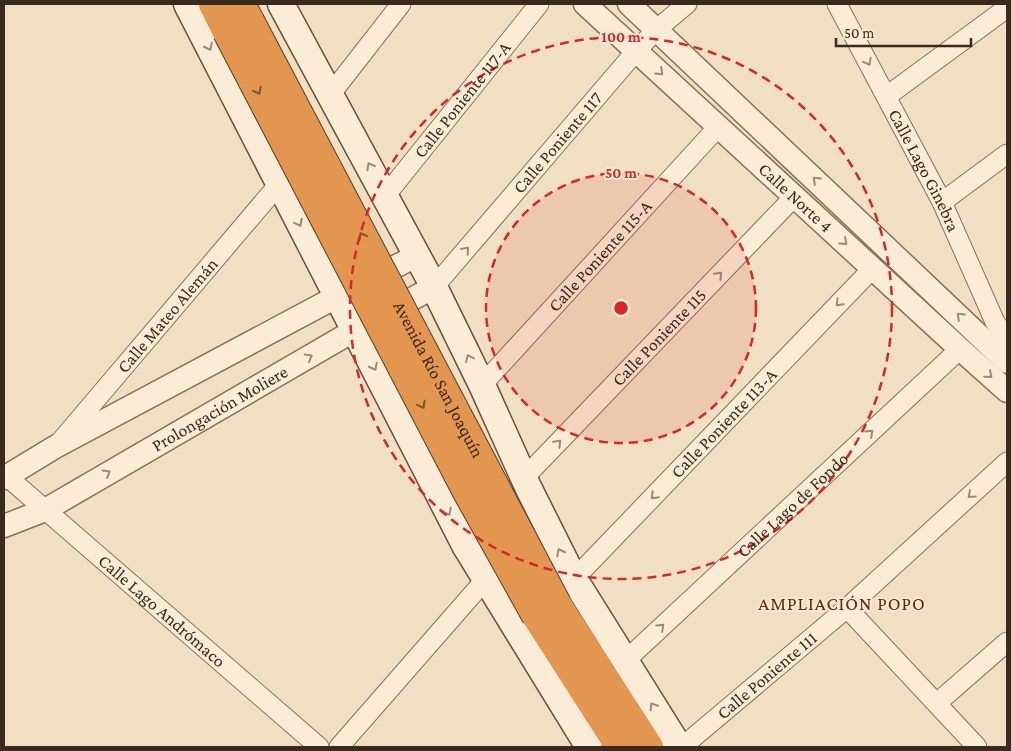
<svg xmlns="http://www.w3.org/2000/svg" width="1011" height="751" font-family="'Crimson Pro',serif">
	<rect width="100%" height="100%" fill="#f0dfc2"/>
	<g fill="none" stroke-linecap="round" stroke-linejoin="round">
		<!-- minor casing -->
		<g stroke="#8b6f58" stroke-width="21">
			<g id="minor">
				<path id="s1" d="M837,4L942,202L995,322L1007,339"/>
				<path d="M330,95L401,4"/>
				<path d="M887,96L1007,8"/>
				<path id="s2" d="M386,195L539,4"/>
				<path d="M942,202L1007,154"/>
				<path id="s3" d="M434,287L637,50L657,29L687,4"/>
				<path id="s4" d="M482,385L718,127"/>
				<path id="s5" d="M60,442L279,184"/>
				<path id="s6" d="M4,474L319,747"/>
				<path id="s7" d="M524,478L794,197"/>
				<path id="s8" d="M574,579L873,268"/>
				<path d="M847,608L977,747"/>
				<path id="s9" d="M625,661L960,349"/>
				<path d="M937,703L1007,642"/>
				<path d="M339,747L485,580"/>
				<path id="s10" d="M682,747L847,608L1007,462"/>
			</g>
		</g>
		<!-- tertiary casing -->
		<g stroke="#8b6f58" stroke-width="25">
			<g id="tertiary">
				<path id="s11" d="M585,4L960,349L1007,391"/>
				<path d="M629,4L1007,362"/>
				<path d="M4,478L55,447L338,296L418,255"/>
				<path id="s12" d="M4,526L45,510L355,330L434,287"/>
			</g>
		</g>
		<!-- secondary casing -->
		<g stroke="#6d503c" stroke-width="29">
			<path id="secondary" d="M187,4L466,547L589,747
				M281,4L434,287L482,385L528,487L574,579L679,747"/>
		</g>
		<!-- motorway casing -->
		<g stroke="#583e2d" stroke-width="30">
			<path id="motorway" d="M213,4L227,32
				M241,4L250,21
				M557,604L649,747
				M536,616L620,747"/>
		</g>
		<!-- minor -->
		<use href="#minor" stroke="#faecd6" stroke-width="19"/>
		<!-- tertiary -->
		<use href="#tertiary" stroke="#faecd6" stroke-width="22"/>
		<!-- secondary -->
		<use href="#secondary" stroke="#faecd6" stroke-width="26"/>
		<!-- motorway -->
		<use href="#motorway" stroke="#e3964f" stroke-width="28"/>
		<!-- motorway-bridge casing -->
		<g stroke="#583e2d" stroke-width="30" stroke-linecap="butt">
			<g id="motorway-bridge">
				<path id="s13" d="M250,21L557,604"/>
				<path d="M227,32L467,492L536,616"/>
			</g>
		</g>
		<!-- motorway-bridge -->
		<use href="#motorway-bridge" stroke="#e3964f" stroke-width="28"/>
	</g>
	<!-- one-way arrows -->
	<defs><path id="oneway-chevron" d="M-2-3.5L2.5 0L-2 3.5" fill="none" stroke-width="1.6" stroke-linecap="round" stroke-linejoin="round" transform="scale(1.25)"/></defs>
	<g stroke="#9a8a7a">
		<use href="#oneway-chevron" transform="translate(209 47) rotate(63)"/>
		<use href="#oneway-chevron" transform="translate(868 62) rotate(61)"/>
		<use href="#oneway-chevron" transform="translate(660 72) rotate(43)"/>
		<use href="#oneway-chevron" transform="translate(370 166) rotate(-119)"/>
		<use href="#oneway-chevron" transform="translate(816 180) rotate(-137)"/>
		<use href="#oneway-chevron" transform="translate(299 223) rotate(62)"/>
		<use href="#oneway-chevron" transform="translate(844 242) rotate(42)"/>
		<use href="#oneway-chevron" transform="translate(466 250) rotate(-49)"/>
		<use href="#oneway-chevron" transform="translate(719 275) rotate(-46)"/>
		<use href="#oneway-chevron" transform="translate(839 303) rotate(134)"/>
		<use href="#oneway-chevron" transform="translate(960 316) rotate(-137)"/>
		<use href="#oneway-chevron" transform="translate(309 357) rotate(-30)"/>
		<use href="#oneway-chevron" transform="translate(469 358) rotate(-116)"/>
		<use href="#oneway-chevron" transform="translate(374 367) rotate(63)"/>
		<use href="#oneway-chevron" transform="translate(989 375) rotate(41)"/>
		<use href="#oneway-chevron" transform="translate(870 433) rotate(-43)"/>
		<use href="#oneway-chevron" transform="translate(558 443) rotate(-46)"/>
		<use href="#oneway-chevron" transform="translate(107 473) rotate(-30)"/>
		<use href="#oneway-chevron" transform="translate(971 495) rotate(138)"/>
		<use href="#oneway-chevron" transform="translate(654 496) rotate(134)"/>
		<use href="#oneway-chevron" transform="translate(448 512) rotate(63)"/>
		<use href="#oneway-chevron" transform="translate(560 552) rotate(-117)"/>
		<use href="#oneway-chevron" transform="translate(661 627) rotate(-43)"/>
		<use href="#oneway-chevron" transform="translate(653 706) rotate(-122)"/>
	</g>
	<g stroke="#7e5531">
		<use href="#oneway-chevron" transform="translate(258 91) rotate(62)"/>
		<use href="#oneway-chevron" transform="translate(362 236) rotate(-118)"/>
		<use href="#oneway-chevron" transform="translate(422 405) rotate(62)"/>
	</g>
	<!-- distance rings -->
	<circle cx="621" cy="308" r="135" fill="#d62828" fill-opacity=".12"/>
	<g fill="none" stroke="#d62828" stroke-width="2.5" stroke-dasharray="9 6">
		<circle cx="621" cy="308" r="135"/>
		<circle cx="621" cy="308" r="271"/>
	</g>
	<g text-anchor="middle" stroke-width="4" stroke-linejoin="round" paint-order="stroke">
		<!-- street labels -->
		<g font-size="18" fill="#3a291d" stroke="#f7e9d2">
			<text dy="6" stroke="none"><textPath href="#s2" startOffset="122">Calle Poniente 117-A</textPath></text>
			<text dy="6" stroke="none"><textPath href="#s3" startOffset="190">Calle Poniente 117</textPath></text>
			<text dy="6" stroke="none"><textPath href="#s1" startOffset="188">Calle Lago Ginebra</textPath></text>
			<text dy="6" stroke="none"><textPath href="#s11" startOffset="286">Calle Norte 4</textPath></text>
			<text dy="6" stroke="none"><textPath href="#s4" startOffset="175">Calle Poniente 115-A</textPath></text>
			<text dy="6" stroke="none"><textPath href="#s5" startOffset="166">Calle Mateo Alemán</textPath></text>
			<text dy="6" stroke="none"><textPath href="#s7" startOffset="195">Calle Poniente 115</textPath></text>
			<text dy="6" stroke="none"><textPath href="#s13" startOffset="405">Avenida Río San Joaquín</textPath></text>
			<text dy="6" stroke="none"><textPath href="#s12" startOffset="246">Prolongación Moliere</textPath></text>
			<text dy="6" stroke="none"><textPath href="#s8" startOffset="216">Calle Poniente 113-A</textPath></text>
			<text dy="6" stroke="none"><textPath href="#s9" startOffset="229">Calle Lago de Fondo</textPath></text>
			<text dy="6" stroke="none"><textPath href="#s6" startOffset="209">Calle Lago Andrómaco</textPath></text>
			<text dy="6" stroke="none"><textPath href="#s10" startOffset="111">Calle Poniente 111</textPath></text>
		</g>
		<!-- neighbourhood labels -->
		<g font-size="19" letter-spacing="1" fill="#68251b" stroke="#f7e9d2">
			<text x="842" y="610">AMPLIACIÓN POPO</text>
		</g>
	</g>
	<circle cx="621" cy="308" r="8" fill="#d62828" stroke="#f7e9d2" stroke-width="2.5"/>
	<g font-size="15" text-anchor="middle" font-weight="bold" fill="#d62828" stroke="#f7e9d2" stroke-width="4" stroke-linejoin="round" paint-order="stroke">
		<text x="621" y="42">100 m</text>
		<text x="621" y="178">50 m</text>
	</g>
	<!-- border -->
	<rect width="1011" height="751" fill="none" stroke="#3a291d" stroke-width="10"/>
	<!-- scale -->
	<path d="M836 38v8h135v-8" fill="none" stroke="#3a291d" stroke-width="2.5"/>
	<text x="844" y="38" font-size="15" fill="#3a291d" stroke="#f7e9d2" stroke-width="4" paint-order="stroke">50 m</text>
</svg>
